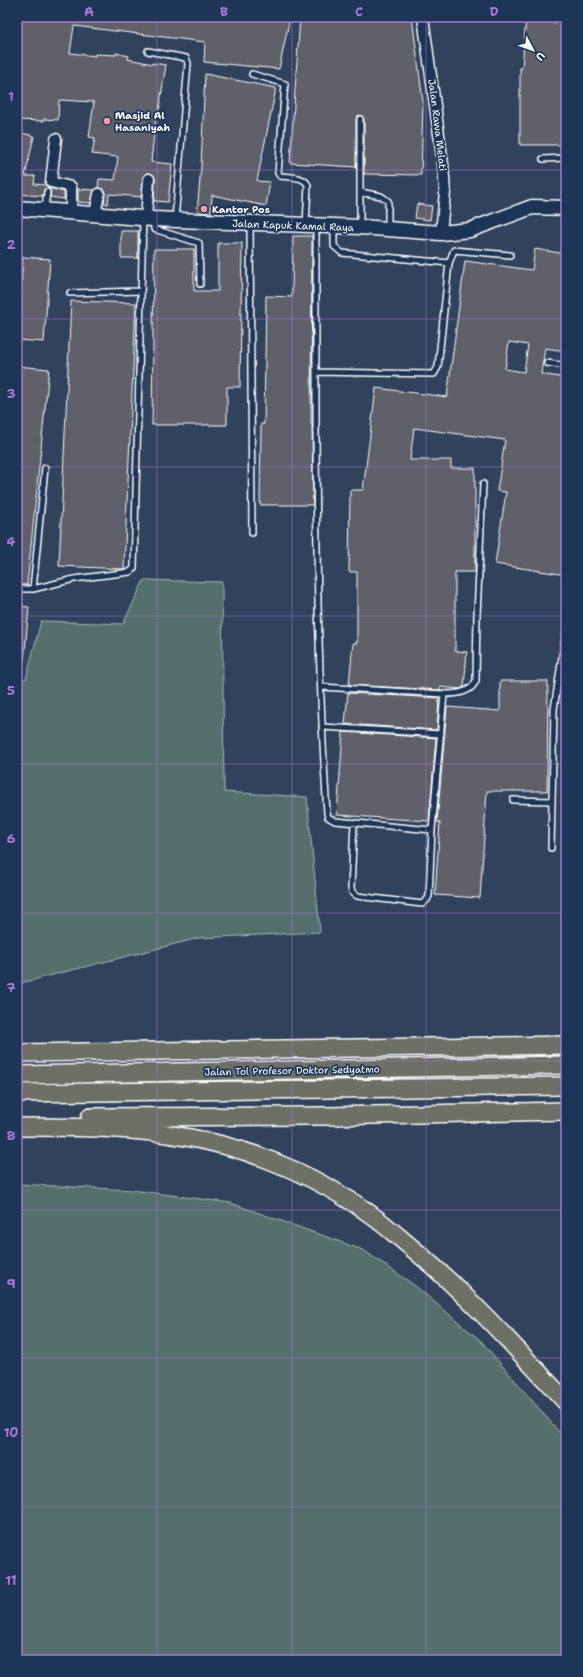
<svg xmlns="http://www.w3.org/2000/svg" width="583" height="1677" font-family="'Shantell Sans',sans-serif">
	<rect width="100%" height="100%" fill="#31425d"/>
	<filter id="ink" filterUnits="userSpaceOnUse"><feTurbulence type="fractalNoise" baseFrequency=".025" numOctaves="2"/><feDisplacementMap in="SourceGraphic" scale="8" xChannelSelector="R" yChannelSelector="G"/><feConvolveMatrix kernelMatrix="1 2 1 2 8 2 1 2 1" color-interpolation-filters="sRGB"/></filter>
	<g filter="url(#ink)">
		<!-- green -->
		<path fill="#546f6c" stroke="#aab7b6" d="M144,580L222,582L224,792L307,797L320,932L199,938L17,984V678L26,679L41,621L123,624Z
			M17,1184L132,1190L231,1203L363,1250L414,1285L481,1341L566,1440V1660H17Z"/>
		<!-- building -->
		<path fill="#5f616a" stroke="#fff" fill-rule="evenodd" d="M17,17H290L279,69L204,62L205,42L74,26L70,53L95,56V54L116,55V53L129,56L128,59L153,64V63L166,65L158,116L156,115L151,162L172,164L168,202L154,201L155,179L153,174L149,173H146L143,178L141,197L109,194L108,204L104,203L105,192L103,189L98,188L99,179L115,180L118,157L92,154L95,138L89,137L94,102L59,100L58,120L44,119V121L17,120Z
			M300,17H412L423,102L421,175L364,174V119L360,115L358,116L356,119V167L290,163Z
			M526,17H554V24L566,25L563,68H566V145H520V68H522Z
			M205,74L276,88L257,181L270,182L266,206L212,195L211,213L197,212L201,168Z
			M17,132L34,136L25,176H35L34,184L45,185L49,188L64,192V199L50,197L51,191L47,188L44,190L43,196L17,194Z
			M78,189L94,190L91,203L78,202Z
			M417,204L432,206L430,220L415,218Z
			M121,231H138V258H121Z
			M293,236H312L311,424H312L313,505H260L261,424H264L266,296L292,297Z
			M218,243H242L240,387H227V425H152L154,249H194V291H218Z
			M535,249L566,254V351L545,348L541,374L566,378V575L495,564L506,492L497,491L505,440L414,428L410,460H451V468H475V572H455V651L467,652L464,687L460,689L440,687V690L349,685L353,643H357V572H349L350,490H363L376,388L447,397L465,261L532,270ZM509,342L528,345L524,372L505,369Z
			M23,257L50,259L44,342L18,340Z
			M71,301L136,303L124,569L59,566Z
			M17,366L49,369L27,585H17Z
			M17,606L29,607L24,660H17Z
			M500,681H548L547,791H487L480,898L435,895L440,822H437L447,707L500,711Z
			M348,693L439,698L437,730L345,724Z
			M343,732L436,738L429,821L337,815Z"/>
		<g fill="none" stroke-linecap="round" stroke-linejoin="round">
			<!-- lane casing -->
			<g stroke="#fff" stroke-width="8">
				<path id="lane" d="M148,51L186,58L188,63L175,220
					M252,74L285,84L278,173L280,176C289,177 304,176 308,185L306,225
					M543,159L566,158
					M360,192L381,196L388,201V228
					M45,209L47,192
					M153,219L154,229L199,243L200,284
					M250,224L252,533
					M360,226V119
					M316,227C316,422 314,618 327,813L328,817L335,821L432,830L429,896L427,900L422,904L357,896L352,892L351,888L354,823
					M334,227V246L342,253L449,263
					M70,293L140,291
					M547,363L566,366
					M316,372L434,374L438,367L449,263L454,250L510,255
					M17,589H33L74,579L130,572L134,568L143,219
					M33,589L45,468
					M321,687L444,694
					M322,727L441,734
					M513,800L552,801
					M432,830L444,694C456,694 472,693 476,680L477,615L483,484
					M551,848L554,709L566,631"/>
			</g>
			<!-- street casing -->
			<g stroke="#fff" stroke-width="13">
				<path id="street" d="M423,17L443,164L445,192L441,233
					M56,139L51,182L71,187V212
					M95,214L99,194
					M146,218L149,179"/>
			</g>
			<!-- secondary casing -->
			<g stroke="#fff" stroke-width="17">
				<path id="secondary" d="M17,208L153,219L360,227L441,233L470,230L532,207L566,208"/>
			</g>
			<!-- highway casing -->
			<g stroke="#fff" stroke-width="20">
				<path id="highway" d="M17,1053L566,1045
					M17,1075L566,1065
					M17,1093L566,1086
					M90,1117L328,1116L566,1111
					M17,1127C75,1127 133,1127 191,1138C246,1148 302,1170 349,1200C370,1212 388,1228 406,1243C464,1291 515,1347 566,1402"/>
			</g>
			<!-- lane -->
			<use href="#lane" stroke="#1d3557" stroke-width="5"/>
			<!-- street -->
			<use href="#street" stroke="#1d3557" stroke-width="10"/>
			<!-- secondary -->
			<use href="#secondary" stroke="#1d3557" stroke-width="14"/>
			<!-- highway -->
			<use href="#highway" stroke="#6c7065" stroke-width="17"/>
		</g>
	</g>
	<!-- grid -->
	<path fill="none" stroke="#a976d5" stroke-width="1" stroke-opacity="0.55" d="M157,17V1660M292,17V1660M426,17V1660M17,170H566M17,319H566M17,467H566M17,616H566M17,764H566M17,913H566M17,1061H566M17,1210H566M17,1358H566M17,1507H566"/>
	<!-- markers -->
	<g fill="#ff9aa2" stroke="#1d3557" stroke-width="1.5">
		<circle cx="107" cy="121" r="4"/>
		<circle cx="204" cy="209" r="4"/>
	</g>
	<g text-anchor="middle" stroke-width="3.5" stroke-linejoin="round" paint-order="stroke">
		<!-- poi labels -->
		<g font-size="10" font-weight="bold" fill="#fff" stroke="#1d3557" text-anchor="start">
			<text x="115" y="119">Masjid Al<tspan x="115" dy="12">Hasaniyah</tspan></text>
			<text x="212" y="213">Kantor Pos</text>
		</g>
		<!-- street labels -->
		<g font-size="10" fill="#fff" stroke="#1d3557">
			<text transform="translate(438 125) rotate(83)" y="4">Jalan Rawa Melati</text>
			<text transform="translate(293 225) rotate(2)" y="4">Jalan Kapuk Kamal Raya</text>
			<text transform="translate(292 1070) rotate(-1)" y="4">Jalan Tol Profesor Doktor Sedyatmo</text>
		</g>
	</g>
	<!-- margin -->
	<rect width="583" height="1677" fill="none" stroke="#1d3557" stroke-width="44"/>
	<!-- north arrow -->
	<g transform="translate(533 50) rotate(131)" stroke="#1d3557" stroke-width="3" paint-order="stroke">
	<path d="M0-3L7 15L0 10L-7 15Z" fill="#ffffff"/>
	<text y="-6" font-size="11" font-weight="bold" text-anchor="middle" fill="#ffffff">U</text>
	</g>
	<rect x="22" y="22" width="539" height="1633" fill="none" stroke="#a976d5" stroke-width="1.5"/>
	<g font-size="13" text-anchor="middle" font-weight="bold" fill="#a976d5">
		<text x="89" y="16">A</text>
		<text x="224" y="16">B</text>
		<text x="359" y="16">C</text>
		<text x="494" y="16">D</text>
		<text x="11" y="101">1</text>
		<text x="11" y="249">2</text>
		<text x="11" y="398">3</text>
		<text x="11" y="546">4</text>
		<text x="11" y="695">5</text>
		<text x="11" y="843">6</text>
		<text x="11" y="992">7</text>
		<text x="11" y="1140">8</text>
		<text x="11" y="1288">9</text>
		<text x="11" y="1437">10</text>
		<text x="11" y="1585">11</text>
	</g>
</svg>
